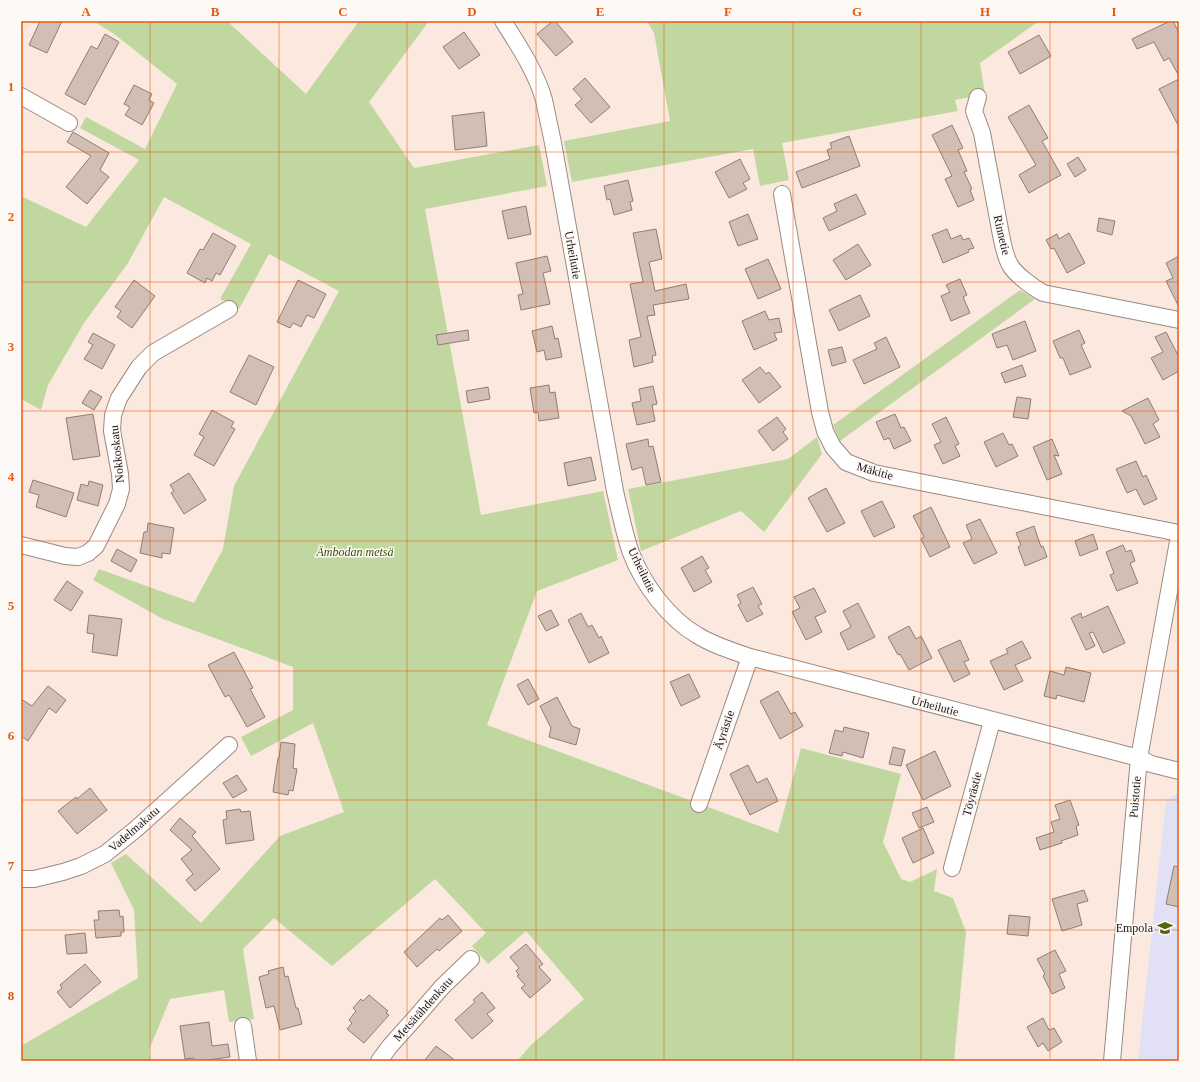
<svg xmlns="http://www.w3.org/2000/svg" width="1200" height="1082" font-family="Georgia,serif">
	<rect width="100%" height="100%" fill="#fbe8de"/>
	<!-- education -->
	<path fill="#e2e0f6" d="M1178,793L1179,794V1061H1138L1166,801Z"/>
	<!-- green -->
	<path fill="#c0d8a0" d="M93,21H227L306,94L359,21H429L369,102L414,168L539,145L547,186L425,209L481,515L603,491L618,560L537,591L487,725L778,833L801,748L901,774L883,842L901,879L910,882L937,869L934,891L953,898L966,932L954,1061H517L532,1044L584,999L526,931L488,964L472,946L486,933L435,879L332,966L274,918L243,949L254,1019L229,1022L224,990L170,999L149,1050L151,1061H21V1046L138,978L134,910L111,863L126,854L201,923L280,836L344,812L313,723L251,756L241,737L293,710V667L163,619L93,580L99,569L194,603L223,549L234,486L339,291L269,254L239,309L220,299L251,244L164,197L128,263L84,323L48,385L41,410L21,399V196L86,227L139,160L80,128L86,117L145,149L177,84L113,33Z
		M647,21H1039L980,63L985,94L955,100L958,111L782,143L789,180L760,186L753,149L572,182L564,141L670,121L654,33Z
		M1020,290L1035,299L840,441L833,425Z
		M817,437L822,454L764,532L741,511L641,551L628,489L788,459Z"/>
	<!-- building -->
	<path fill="#d1bfb5" stroke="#8f7e75" d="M40,21H62L47,53L29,45Z
		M553,21H555L573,42L556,56L537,34Z
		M1170,21H1173L1179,33V76L1169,58L1164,61L1154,42L1137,49L1132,39Z
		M464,32L480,55L459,69L443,47Z
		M105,34L119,42L85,105L65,94L91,46L97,49Z
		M1039,35L1051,56L1020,74L1008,52Z
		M585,78L610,107L591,123L575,105L582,99L573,89Z
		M1179,79V127L1159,89Z
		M134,85L152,94L149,100L154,103L142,125L125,115L130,107L124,104Z
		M1029,105L1048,138L1042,141L1061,175L1029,193L1019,175L1036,165L1008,117Z
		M484,112L487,146L455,150L452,116Z
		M952,125L963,148L958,150L967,171L964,172L972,189L970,190L974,200L958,207L945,179L952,176L932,135Z
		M73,132L109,153L100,170L109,177L87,204L66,187L91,156L67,142Z
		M849,136L860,166L802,188L796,172L830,159L827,150L832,148L830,143Z
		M1078,157L1086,170L1075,177L1067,164Z
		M740,159L750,179L743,183L747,189L729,198L715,172Z
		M628,180L633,201L630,202L632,210L614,215L610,199L607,200L604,186Z
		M856,194L866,214L829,231L823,218L837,211L834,204Z
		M526,206L531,234L508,239L502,211Z
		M748,214L758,239L738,246L729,222Z
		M1099,218L1115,221L1112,235L1097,231Z
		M656,229L662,259L649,262L655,291L686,284L689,299L653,305L655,315L647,316L656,355L652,356L653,362L634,367L629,340L641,337L630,284L643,282L633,233Z
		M947,229L951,239L961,235L963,240L969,238L974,248L968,250L969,252L943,263L932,235Z
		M213,233L236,246L220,275L216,273L212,281L207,278L205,283L187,273L200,249L203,250Z
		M1069,233L1085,263L1067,273L1054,248L1051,249L1046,240L1057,234L1059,239Z
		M858,244L871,265L846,280L833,260Z
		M547,256L551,271L543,273L550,304L521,310L518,295L523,294L516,263Z
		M1179,256V307L1166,281L1173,278L1166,263Z
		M768,259L781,289L758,299L745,269Z
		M960,279L967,295L963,297L970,313L951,321L941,296L950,292L946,285Z
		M134,280L155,296L132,328L117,317L121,311L115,307Z
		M298,280L326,294L314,318L307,315L301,327L293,323L290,328L277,322Z
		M860,295L870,316L839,331L829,310Z
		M765,311L769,320L779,318L782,332L774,333L777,340L754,350L742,321Z
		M1025,321L1036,351L1013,360L1007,345L997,348L992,334Z
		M552,326L555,339L558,338L562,357L546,360L544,350L537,352L532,331Z
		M468,330L469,340L438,345L436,335Z
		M1079,330L1085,343L1081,345L1091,367L1070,375L1063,358H1060L1053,341Z
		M1166,332L1179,357V371L1163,380L1151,358L1163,352L1155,337Z
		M93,333L115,345L102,369L84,359L93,345L88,342Z
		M886,337L900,367L864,384L853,360L877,349L874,343Z
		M842,347L846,362L832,366L828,350Z
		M249,355L274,367L256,405L230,392Z
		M1022,365L1026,376L1005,383L1001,373Z
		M760,367L766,374L769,372L781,387L759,403L742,380Z
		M549,385L550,393L555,392L559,418L539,421L538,412L534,413L530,388Z
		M653,386L657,404L652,405L655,421L637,425L632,403L641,401L639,389Z
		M488,387L490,399L468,403L466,391Z
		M90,390L102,397L94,410L82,403Z
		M1017,397L1031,399L1028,419L1013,417Z
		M1148,398L1159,420L1153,424L1160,437L1145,444L1131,416L1122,411Z
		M212,410L234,422L231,427L235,429L214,466L194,455L204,437L199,434Z
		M93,414L100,456L73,460L66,418Z
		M895,414L901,428L904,427L911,441L894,449L889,438L884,440L876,422Z
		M777,417L786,429L783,432L788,439L773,451L758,431Z
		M946,417L959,444L955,446L960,456L943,464L934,445L941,442L932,424Z
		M1003,433L1009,445L1012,444L1018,456L996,467L984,442Z
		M648,439L649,447L653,446L661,482L646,485L642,467L632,470L626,444Z
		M1052,439L1059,456L1054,455L1062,474L1047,480L1033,447Z
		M591,457L596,480L568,486L564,463Z
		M1136,461L1143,477L1146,475L1157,499L1144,505L1136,489L1127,493L1116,469Z
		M189,473L206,500L184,514L171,493L174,491L170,485Z
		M33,480L74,493L66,517L36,507L39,495L29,492Z
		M89,481L103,485L98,506L77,500L81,484L88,486Z
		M826,488L845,523L827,532L808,498Z
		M882,501L895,527L874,537L861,511Z
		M931,507L950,547L930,557L921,539L924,537L913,516Z
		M980,519L997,553L974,564L963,543L972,539L966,525Z
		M148,523L174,528L170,554L162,553V558L140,553L144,532H147Z
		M1034,526L1041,547L1043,546L1047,557L1025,566L1018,547L1021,545L1016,533Z
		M1093,534L1098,549L1080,556L1075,541Z
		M1123,545L1126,552L1131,550L1135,561L1130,563L1138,583L1117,591L1110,575L1114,573L1106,552Z
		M117,549L137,560L131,572L111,561Z
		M702,556L709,568L705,570L712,582L694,592L681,568Z
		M67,581L83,592L71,611L54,600Z
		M753,587L762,604L758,606L763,614L747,622L738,605L741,603L737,595Z
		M814,588L826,612L815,617L822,632L806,640L792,612L800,608L794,597Z
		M858,603L875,637L848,650L840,633L851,627L843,611Z
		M1108,606L1125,643L1103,653L1093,632L1089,633L1095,646L1086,650L1071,618L1081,613L1082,618Z
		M551,610L559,625L546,631L538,616Z
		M581,613L588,627L592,625L599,638L601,636L609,653L589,663L568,620Z
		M89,615L122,619L117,656L92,652L94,634L87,633Z
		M909,626L916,639L921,636L932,658L909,670L900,654L898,655L888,637Z
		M960,640L969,660L964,662L970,674L954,682L938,650Z
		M1022,641L1031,658L1015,665L1023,681L1004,690L990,661L1008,653L1006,649Z
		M234,652L253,688L250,689L265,717L247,727L229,695L225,697L208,665Z
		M1066,667L1091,673L1084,702L1057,695L1056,699L1044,696L1050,671L1064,675Z
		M689,674L700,697L681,706L670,682Z
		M528,679L539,699L528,705L517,685Z
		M48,686L66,700L56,713L49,708L28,741L21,736V699L32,706Z
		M778,691L791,714L795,712L803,726L780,739L760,701Z
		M557,697L572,726L580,729L576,745L549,737L551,728L540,706Z
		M844,727L869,733L863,758L843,752L842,756L829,753L835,730L843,732Z
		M281,742L295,744L293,768L297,769L293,791L289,790L288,795L273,792L278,758H279Z
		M893,747L905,750L901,766L889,764Z
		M935,751L951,786L923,800L906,765Z
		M748,765L757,783L767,778L778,801L750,815L730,774Z
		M237,775L247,790L233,798L223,783Z
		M90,788L107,810L77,834L58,811L76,797L77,799Z
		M1070,800L1079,825L1076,826L1078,835L1061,841L1062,843L1040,850L1036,838L1054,832L1051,822L1060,819L1055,805Z
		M927,807L934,822L919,828L912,813Z
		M240,809L241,812L250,811L254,840L226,844L223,820L227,819L226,811Z
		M180,818L196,832L192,836L220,869L195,891L186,880L193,874L181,859L192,850L170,830Z
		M923,828L934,853L913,863L902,838Z
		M1174,866L1179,867V907L1166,904Z
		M1084,890L1088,901L1077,904L1082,925L1062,931L1052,899Z
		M119,910L120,917L123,916L124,932H121V936L96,938L94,920H99L98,911Z
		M448,915L462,931L439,951L437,949L417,967L404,952L440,918L442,920Z
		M1009,915L1030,917L1028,936L1007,934Z
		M85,933L87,953L67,954L65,935Z
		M526,944L543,964L539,967L551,980L530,998L521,988L525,985L517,976L519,975L516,971L519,968L510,957Z
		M1055,950L1066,971L1059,974L1065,988L1052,994L1043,976L1045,974L1037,959Z
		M85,964L101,982L70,1008L57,992L62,988L60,985Z
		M283,967L285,977L288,976L296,1008H298L302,1024L280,1030L274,1006L266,1008L259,977L269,974L268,971Z
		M482,992L495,1008L487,1014L493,1021L472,1039L455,1020L475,1002L473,1000Z
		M369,995L388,1011L386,1013L389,1015L364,1043L347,1029L352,1023L349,1020L356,1011L353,1008L361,999L363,1001Z
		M1043,1018L1049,1030L1054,1028L1062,1042L1048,1051L1043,1043L1038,1047L1027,1027Z
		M209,1022L212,1046L228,1044L230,1057L200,1061H194V1058L185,1059L180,1026Z
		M436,1046L456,1061H424Z"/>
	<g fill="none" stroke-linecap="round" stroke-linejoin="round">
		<!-- minor casing -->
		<g stroke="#9b8a80" stroke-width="18">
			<path id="minor" d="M503,21C519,46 536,72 544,100C547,114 550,129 553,143L615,491C620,512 624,533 631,553C643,584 668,618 697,635C713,645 732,651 750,657L1139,758L1151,764L1179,771
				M21,96L69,123
				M978,97L974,111L982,133L1001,235C1003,245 1005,256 1010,265C1016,275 1033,287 1043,293L1179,320
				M782,194L820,412L825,431L833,447L846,462L874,473L1179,533
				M21,545L65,556L78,557L88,553L96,546L117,504L121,489L120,474L112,431L113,415L119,398L139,367L153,353L229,309
				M699,804L750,657
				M952,868L992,721
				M21,879H34L63,872L81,866L105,854L136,829L229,745
				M243,1026L248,1061
				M379,1061L390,1046L416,1017L442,987L471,959
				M1112,1061L1139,758L1179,536"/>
		</g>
		<!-- minor -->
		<use href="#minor" stroke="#fff" stroke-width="16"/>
	</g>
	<!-- grid -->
	<path fill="none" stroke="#e8590c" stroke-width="1" stroke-opacity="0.55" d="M150,21V1061M279,21V1061M407,21V1061M536,21V1061M664,21V1061M793,21V1061M921,21V1061M1050,21V1061M21,152H1179M21,282H1179M21,411H1179M21,541H1179M21,671H1179M21,800H1179M21,930H1179"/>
	<!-- icons -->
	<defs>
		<g id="school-bare" transform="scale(1.2)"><path d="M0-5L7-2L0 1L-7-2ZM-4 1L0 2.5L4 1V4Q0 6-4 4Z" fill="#56660e" stroke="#fdf9f7" stroke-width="2.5" paint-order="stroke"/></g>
	</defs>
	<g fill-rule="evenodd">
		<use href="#school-bare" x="1165" y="928"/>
	</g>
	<g text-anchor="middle" stroke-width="3" stroke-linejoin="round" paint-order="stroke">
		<!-- street labels -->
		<g font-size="12" fill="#1a1410" stroke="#fdf9f7">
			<text transform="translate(1002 235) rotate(77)" y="4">Rinnetie</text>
			<text transform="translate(573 255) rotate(80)" y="4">Urheilutie</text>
			<text transform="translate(117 454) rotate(-96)" y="4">Nokkoskatu</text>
			<text transform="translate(875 471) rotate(16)" y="4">Mäkitie</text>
			<text transform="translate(642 570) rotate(64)" y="4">Urheilutie</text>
			<text transform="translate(935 706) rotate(15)" y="4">Urheilutie</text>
			<text transform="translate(724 730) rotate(-71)" y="4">Äyrästie</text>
			<text transform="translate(972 794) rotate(-75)" y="4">Töyrästie</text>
			<text transform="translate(1135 797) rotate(-85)" y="4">Puistotie</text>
			<text transform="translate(134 829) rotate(-41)" y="4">Vadelmakatu</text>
			<text transform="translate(423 1009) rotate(-48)" y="4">Metsätähdenkatu</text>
		</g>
		<!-- park labels -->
		<g font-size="12" font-style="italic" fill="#354c04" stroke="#fdf9f7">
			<text x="355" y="556">Ämbodan metsä</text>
		</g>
		<!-- poi labels -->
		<g font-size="12" fill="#1a1410" stroke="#fdf9f7" text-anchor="end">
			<text x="1153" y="932">Empola</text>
		</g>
	</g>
	<!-- border -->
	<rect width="1200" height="1082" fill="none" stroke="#fdf9f7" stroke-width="44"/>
	<rect x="22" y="22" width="1156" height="1038" fill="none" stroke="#e8590c" stroke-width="1.5"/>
	<g font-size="13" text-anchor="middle" font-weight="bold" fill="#e8590c">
		<text x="86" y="16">A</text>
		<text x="215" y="16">B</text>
		<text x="343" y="16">C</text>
		<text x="472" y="16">D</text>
		<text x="600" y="16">E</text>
		<text x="728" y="16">F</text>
		<text x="857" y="16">G</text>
		<text x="985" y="16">H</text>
		<text x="1114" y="16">I</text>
		<text x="11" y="91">1</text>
		<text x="11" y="221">2</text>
		<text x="11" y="351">3</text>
		<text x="11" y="481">4</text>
		<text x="11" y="610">5</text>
		<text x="11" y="740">6</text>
		<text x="11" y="870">7</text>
		<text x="11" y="1000">8</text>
	</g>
</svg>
